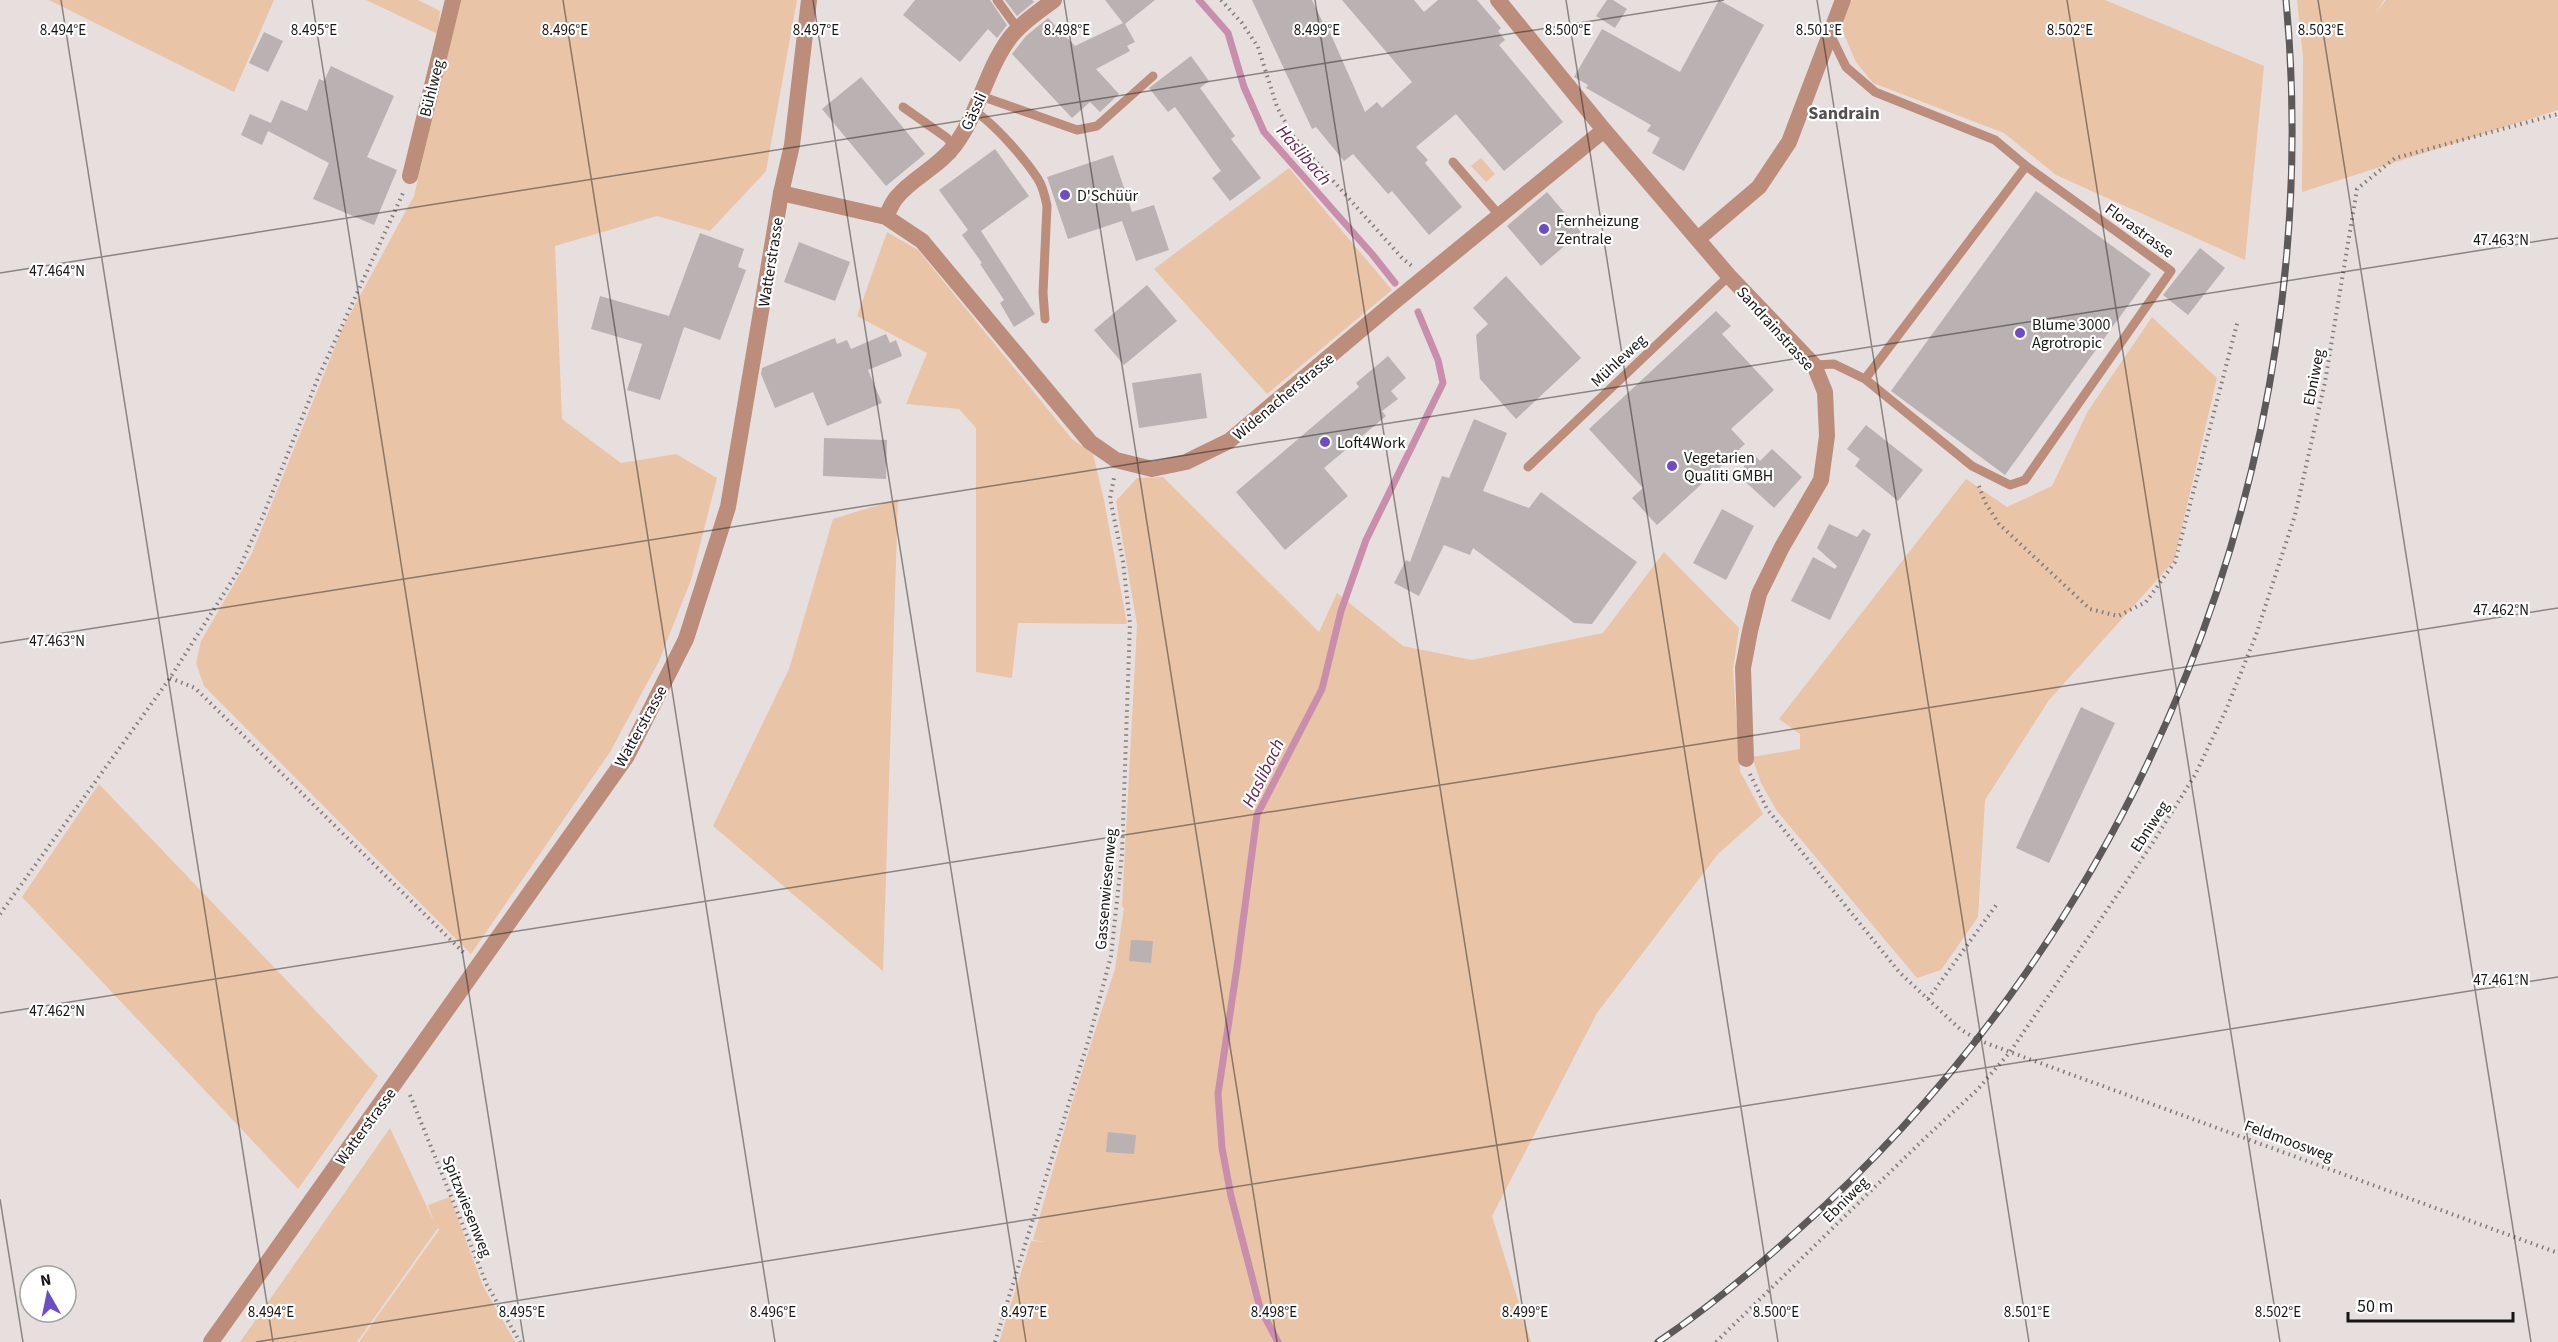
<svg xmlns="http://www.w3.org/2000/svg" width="2558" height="1342" font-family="'Source Sans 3',sans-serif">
	<rect width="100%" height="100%" fill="#e7dfde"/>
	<!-- green -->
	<path fill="#e9c4a7" d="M49,0H274L234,92Z
		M366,0H418L440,11L438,34Z
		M459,0H797L766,171L710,231L657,216L555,246L562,419L621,463L676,454L717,478L691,580L659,661L610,752L471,954L204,686L196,663L201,641L252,553L343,327L414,196Z
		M1852,0H2105L2264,66L2245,260L2056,175L2004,133L1873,83L1856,62L1841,27Z
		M2297,0H2384L2377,11L2386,0H2558V110L2302,192L2303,57Z
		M1481,158L1495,174L1486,182L1471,166Z
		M1289,168L1392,290L1267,394L1154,269Z
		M887,232L918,250L1072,439L1093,454L1104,500L1127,624L1018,623L1012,678L976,672V428L959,409L906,404L927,353L857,316Z
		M2152,317L2217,378L2174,561L2049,700L1985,800L1978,917L1941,970L1917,978L1777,811L1761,783L1752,757L1800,749V734L1779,719L1966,479L2007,507L2052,486L2088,411Z
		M1163,477L1319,632L1337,593L1403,646L1472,660L1603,633L1664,552L1739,628L1733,670L1740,771L1763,814L1718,854L1597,1013L1492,1216L1531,1342H999L1031,1241L1046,1242L1033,1240L1072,1103L1115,969L1124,908L1122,907L1137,625L1116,501L1137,478Z
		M898,499L883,971L713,826L789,669L833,519Z
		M99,784L378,1076L298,1189L22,897Z
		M390,1128L434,1222L428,1205L450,1197L483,1286L515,1342H359L439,1230L438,1228L357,1342H240Z"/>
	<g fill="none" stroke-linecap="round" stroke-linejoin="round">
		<!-- stream -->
		<path stroke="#c98eac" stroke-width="7" d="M1199,0L1228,33L1244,87L1264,132L1372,254L1395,283
			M1278,1342L1260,1308L1231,1196L1222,1148L1218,1094L1237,967L1257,815L1322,689L1341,611L1366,540L1443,383L1438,360L1418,312"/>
	</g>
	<!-- building -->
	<path fill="#b9b1b2" d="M915,0H990L1007,25L997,38L988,29L960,62L903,15Z
		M1005,0H1032L1034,2L1017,16Z
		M1105,0H1155L1125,24L1135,42L1127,46L1130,51L1096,69L1119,94L1100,112L1090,102L1072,118L1012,54L1026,36L1048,18L1075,46L1123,23Z
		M1252,0H1312L1323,23L1325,21L1365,112L1377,102L1382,108L1412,82L1342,0H1414L1424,12L1438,0H1477L1501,28L1498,31L1505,40L1499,45L1563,122L1504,171L1456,114L1416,147L1428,160L1425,163L1462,207L1429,235L1392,191L1388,194L1353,154L1344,161L1316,127L1312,129Z
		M1607,0H1613L1627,9L1615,28L1596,16Z
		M1719,0L1764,25L1684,171L1652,153L1660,138L1647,131L1651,125L1586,88L1588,85L1574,77L1602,29L1680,72Z
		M264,32L283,41L268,72L249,63Z
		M1191,56L1209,81L1200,88L1235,136L1231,139L1261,178L1230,201L1212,178L1221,171L1175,107L1168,112L1149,88Z
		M331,66L394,96L367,157L397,170L374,225L313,199L329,163L268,131L262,145L241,135L250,114L271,123L281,100L307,111L319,79L324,81Z
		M861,77L925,154L886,186L822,109Z
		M995,149L1029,196L981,231L1035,314L1014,327L1000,303L1004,300L980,264L982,263L962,235L968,230L939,190Z
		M1113,155L1132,212L1154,205L1169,250L1136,261L1122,221L1068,239L1047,177Z
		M2036,191L2151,274L2005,475L1891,391Z
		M1547,192L1581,232L1541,266L1507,226Z
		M700,233L744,249L738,267L746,270L720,340L684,327L660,400L627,390L642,344L591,329L600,296L669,316Z
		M799,242L850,262L835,301L784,282Z
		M2200,248L2225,268L2188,315L2163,295Z
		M1506,276L1581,358L1516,419L1480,379L1476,335L1488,324L1473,308Z
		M1147,285L1177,321L1124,365L1094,330Z
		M1716,311L1731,326L1722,334L1774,390L1731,429L1745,444L1657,525L1632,498L1643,488L1589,429Z
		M886,334L890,343L896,340L902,356L868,370L882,403L827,426L813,392L775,408L761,374L762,368L835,338L837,344L847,340L851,349Z
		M1388,356L1406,378L1391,391L1398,399L1382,411L1386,416L1324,468L1348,496L1285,550L1236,492L1359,387L1356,383Z
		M1201,373L1207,418L1139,428L1132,383Z
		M1474,419L1507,433L1483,491L1529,508L1541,492L1637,562L1592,624L1574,623L1473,548L1470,555L1444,545L1419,596L1394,583L1406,560L1410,562L1442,476L1449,478Z
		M1866,425L1923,470L1898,501L1855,466L1860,459L1847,449Z
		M824,438L887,440L886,479L823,476Z
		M1772,449L1802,477L1774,508L1739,476L1752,452L1760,461Z
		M1722,509L1754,526L1726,580L1693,563Z
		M1829,524L1857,537L1863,529L1871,534L1830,620L1791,601L1813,557L1835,569L1837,566L1817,548Z
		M2081,707L2115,723L2049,863L2016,848Z
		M1131,940L1153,941L1151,963L1129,961Z
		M1108,1132L1136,1135L1134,1154L1106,1152Z"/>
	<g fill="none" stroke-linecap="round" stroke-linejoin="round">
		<!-- path -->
		<path stroke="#807b7a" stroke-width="4" stroke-dasharray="1.5 4.5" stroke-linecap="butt" d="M1221,0L1242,23L1258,47L1277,107L1293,136L1403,259L1412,266
			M1979,486L1985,502L1999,524L2090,609L2118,616L2146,602L2175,562L2238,320
			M170,678L195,688L464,953
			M1750,774L1767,809L1900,973L1960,1029L1978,1040L2010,1052L2558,1253
			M0,914L170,678L237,573L263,516L318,378L404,191
			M1928,999L1997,904
			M410,1095L487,1285L520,1342
			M995,1342L1090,1035L1111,956L1122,854L1130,623L1123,562L1110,498L1114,478
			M1716,1342L1925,1138L1977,1090L2010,1052L2152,844L2195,775L2226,710L2256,635L2295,515L2325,382L2357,189L2395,158L2558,114"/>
		<!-- service -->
		<path stroke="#bc8d7b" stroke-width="9" d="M997,0L1018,29
			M981,96L1077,130L1097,126L1153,76
			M903,107L947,138L954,147
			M974,111C994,123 1025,159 1038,179C1043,187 1045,196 1047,206L1043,293L1045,319
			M1453,162L1500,216
			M1814,365L1834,364L1865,379L1972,466L2010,485L2025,480L2171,271L2026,166L1995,140L1875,92L1846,67L1830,34
			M1865,379L2026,166
			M1528,467L1729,276"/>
		<!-- minor -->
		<path stroke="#bc8d7b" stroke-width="16" d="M1498,0L1604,130L1729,276L1814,365L1825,392L1827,436L1821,480L1782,547L1759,594L1750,631L1743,668L1746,759
			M410,176L453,0
			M781,193L886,217L922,241L1090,442L1116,460L1152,469L1186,462L1229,441L1394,302L1604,130
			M886,217C889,211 892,202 897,197C912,178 939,167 955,145C979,113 985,72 1009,39C1020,24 1038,12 1054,0
			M1699,238L1759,187L1789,142L1843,0"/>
		<!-- tertiary -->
		<path stroke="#bc8d7b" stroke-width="16" d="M211,1342L627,756L686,639L728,507L781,193L792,145L809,0"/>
		<!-- rail casing -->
		<g stroke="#5d5958" stroke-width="7">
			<path id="rail" d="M1658,1342C1708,1308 1754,1270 1798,1230C2142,925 2329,459 2286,0"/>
		</g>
		<!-- rail -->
		<use href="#rail" stroke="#fff" stroke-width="4.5" stroke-dasharray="14" stroke-linecap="butt"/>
	</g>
	<!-- ticks -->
	<path fill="none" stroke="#181615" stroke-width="1.5" stroke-opacity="0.45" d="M61,0L273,1342M312,0L524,1342M563,0L775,1342M813,0L1026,1342M1064,0L1277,1342M1315,0L1528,1342M1566,0L1778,1342M1817,0L2029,1342M2067,0L2280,1342M2318,0L2531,1342M0,273L1724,0M0,643L2558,238M0,1013L2558,608M0,1199L23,1342M256,1342L2558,977"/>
	<!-- markers -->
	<g fill="#6e4cc5" stroke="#fff" stroke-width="2">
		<circle cx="1065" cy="195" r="6"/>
		<circle cx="1544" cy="229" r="6"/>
		<circle cx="2020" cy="333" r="6"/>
		<circle cx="1325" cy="442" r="6"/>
		<circle cx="1672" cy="466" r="6"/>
	</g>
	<g text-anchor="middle" stroke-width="4.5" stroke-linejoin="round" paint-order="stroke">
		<!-- street labels -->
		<g font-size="16" fill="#181615" stroke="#fff">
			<text transform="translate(431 88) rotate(-76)" y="6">Bühlweg</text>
			<text transform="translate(973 111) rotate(-65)" y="6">Gässli</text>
			<text transform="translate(2140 230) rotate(36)" y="6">Florastrasse</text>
			<text transform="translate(770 262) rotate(-81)" y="6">Watterstrasse</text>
			<text transform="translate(1776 328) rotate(48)" y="6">Sandrainstrasse</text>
			<text transform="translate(1618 360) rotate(-43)" y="6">Mühleweg</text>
			<text transform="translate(2313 377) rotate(-79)" y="6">Ebniweg</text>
			<text transform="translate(1283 396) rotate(-40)" y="6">Widenacherstrasse</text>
			<text transform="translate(640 726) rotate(-61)" y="6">Watterstrasse</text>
			<text transform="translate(2149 826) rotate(-57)" y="6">Ebniweg</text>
			<text transform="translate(1105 889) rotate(-85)" y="6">Gassenwiesenweg</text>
			<text transform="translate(365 1126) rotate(-54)" y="6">Watterstrasse</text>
			<text transform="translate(2289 1140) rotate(20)" y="6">Feldmoosweg</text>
			<text transform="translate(1845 1199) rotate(-45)" y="6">Ebniweg</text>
			<text transform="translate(468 1206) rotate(68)" y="6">Spitzwiesenweg</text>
		</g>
		<!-- poi labels -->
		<g font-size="16" fill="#181615" stroke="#fff" text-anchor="start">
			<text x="1077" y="201">D'Schüür</text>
			<text x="1556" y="226">Fernheizung<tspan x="1556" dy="18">Zentrale</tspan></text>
			<text x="2032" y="330">Blume 3000<tspan x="2032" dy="18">Agrotropic</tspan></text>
			<text x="1337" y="448">Loft4Work</text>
			<text x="1684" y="463">Vegetarien<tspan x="1684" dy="18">Qualiti GMBH</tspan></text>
		</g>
		<!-- neighbourhood labels -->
		<g font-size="18" font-weight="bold" fill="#564f4e" stroke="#fff">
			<text x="1844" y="119">Sandrain</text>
		</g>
		<!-- water labels -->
		<g font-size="18" font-style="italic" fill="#67214b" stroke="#fff">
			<text transform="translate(1304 155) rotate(49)" y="6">Haslibach</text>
			<text transform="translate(1263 773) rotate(-64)" y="6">Haslibach</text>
		</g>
	</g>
	<g font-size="15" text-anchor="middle" fill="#181615" stroke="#fff" stroke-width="4.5" stroke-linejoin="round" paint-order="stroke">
		<text x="63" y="35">8.494°E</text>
		<text x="314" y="35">8.495°E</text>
		<text x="565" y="35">8.496°E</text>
		<text x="816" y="35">8.497°E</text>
		<text x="1067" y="35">8.498°E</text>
		<text x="1317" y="35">8.499°E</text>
		<text x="1568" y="35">8.500°E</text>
		<text x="1819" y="35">8.501°E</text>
		<text x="2070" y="35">8.502°E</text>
		<text x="2321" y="35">8.503°E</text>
		<text x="2501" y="245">47.463°N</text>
		<text x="57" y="276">47.464°N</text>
		<text x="2501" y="615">47.462°N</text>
		<text x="57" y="646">47.463°N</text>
		<text x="2501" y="985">47.461°N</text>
		<text x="57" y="1016">47.462°N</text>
		<text x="271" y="1317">8.494°E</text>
		<text x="522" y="1317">8.495°E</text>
		<text x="773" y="1317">8.496°E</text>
		<text x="1024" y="1317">8.497°E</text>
		<text x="1274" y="1317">8.498°E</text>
		<text x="1525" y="1317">8.499°E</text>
		<text x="1776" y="1317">8.500°E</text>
		<text x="2027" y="1317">8.501°E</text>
		<text x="2278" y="1317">8.502°E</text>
	</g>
	<!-- north arrow -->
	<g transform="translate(48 1294) rotate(351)"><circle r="28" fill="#ffffff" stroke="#a3a2a1" stroke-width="1.5"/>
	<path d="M0-4.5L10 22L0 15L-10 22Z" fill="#6e4cc5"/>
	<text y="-9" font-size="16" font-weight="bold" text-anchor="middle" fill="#181615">N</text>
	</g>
	<!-- scale -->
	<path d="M2348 1312v9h165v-9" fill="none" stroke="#181615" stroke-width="3"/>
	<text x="2357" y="1312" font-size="18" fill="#181615" stroke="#ffffff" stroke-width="4.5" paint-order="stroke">50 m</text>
</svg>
